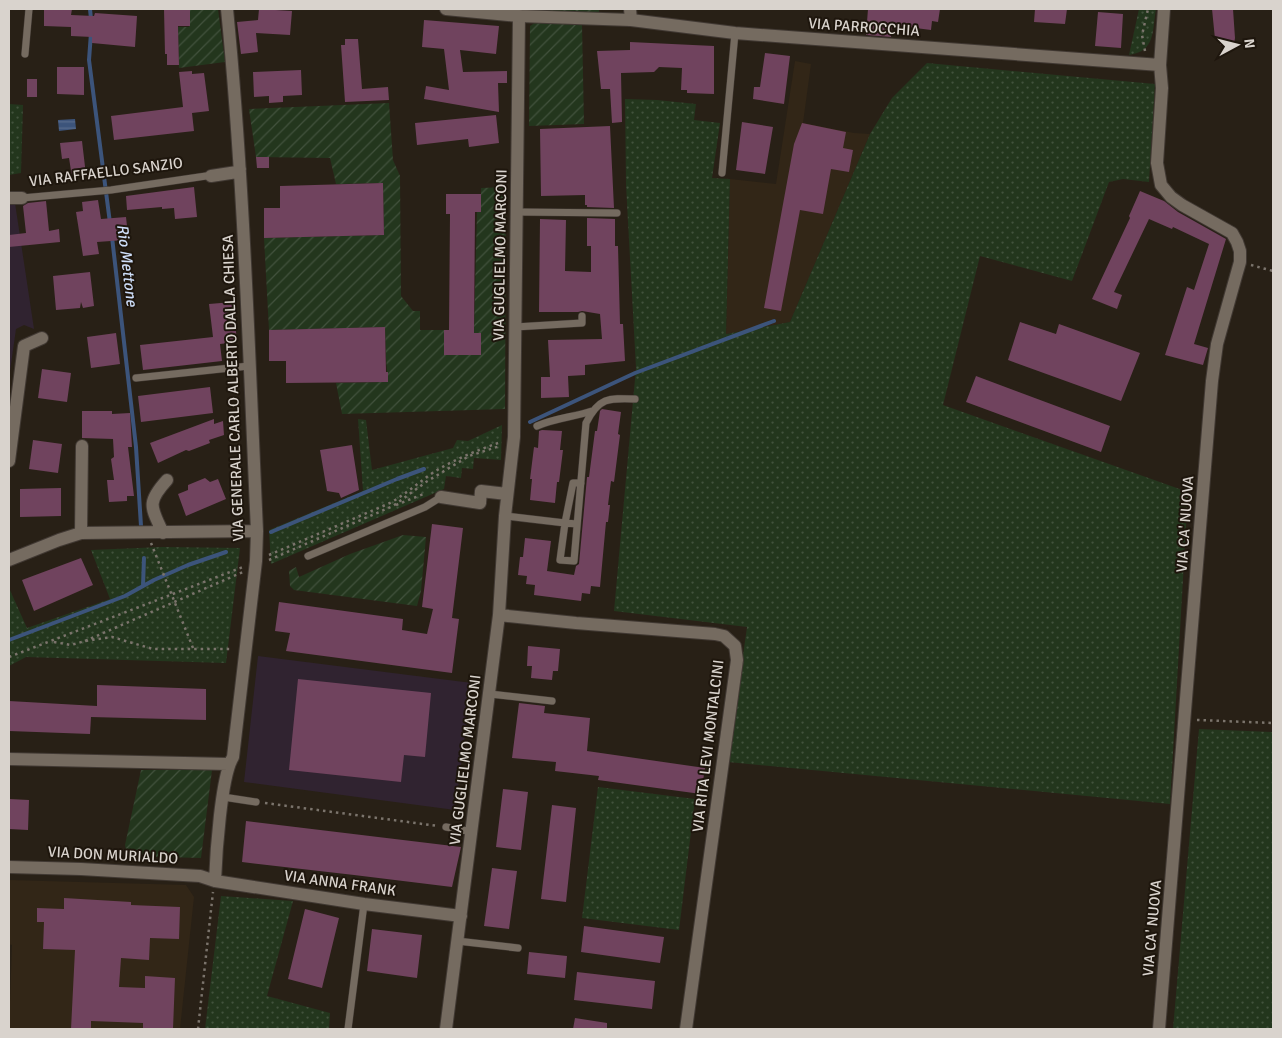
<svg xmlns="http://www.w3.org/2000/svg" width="1282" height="1038" font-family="Signika,sans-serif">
	<defs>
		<pattern id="grass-dots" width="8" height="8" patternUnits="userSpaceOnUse" patternTransform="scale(1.25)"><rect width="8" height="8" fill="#23361d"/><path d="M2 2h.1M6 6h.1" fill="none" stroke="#42523d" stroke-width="1.8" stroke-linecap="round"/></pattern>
		<pattern id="garden-furrows" width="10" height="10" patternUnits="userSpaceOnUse" patternTransform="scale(1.25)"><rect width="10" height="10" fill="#23361d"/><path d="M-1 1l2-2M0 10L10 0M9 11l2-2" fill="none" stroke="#42523d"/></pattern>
		<pattern id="water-rules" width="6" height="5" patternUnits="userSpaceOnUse" patternTransform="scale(1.25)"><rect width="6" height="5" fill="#3c547b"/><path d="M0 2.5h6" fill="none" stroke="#586c8d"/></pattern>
	</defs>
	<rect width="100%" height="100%" fill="#282016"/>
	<!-- industrial -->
	<path fill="#302330" d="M15,203L34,329L24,325L16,329L9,378V204Z
		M258,656L472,683L455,810L244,782Z"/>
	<!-- built -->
	<path fill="#322617" d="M795,61L811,64L803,123L854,133L870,134L790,322L726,334L730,179L776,184Z
		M9,880L186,885L194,897L180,1029H9L12,945L9,944Z"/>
	<!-- grass -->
	<path fill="url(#grass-dots)" d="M1139,9H1156C1152,31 1156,51 1129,55Z
		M927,63L1155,84L1149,182L1123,179L1109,182L1072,281L980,256L943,405L1188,492L1170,804L728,762L747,627L614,611L636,368L626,185L625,99L657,100L696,104L694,120L720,123L712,178L730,179L726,334L790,322L870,134L892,98Z
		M9,104L23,105L21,173L9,175Z
		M358,419L366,420L372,470L453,448L457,440L468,441L502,425L501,460L474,458L473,469L462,468L461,478L446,476L444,489L271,564L269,530L363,491Z
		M162,547L240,548L226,663L26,657L9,666V588L27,628L110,599L91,550Z
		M1199,729L1273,732V1029H1173Z
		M598,787L695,799L679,930L582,918Z
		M221,896L293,901L267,996L330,1013L329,1029H205Z"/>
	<!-- garden -->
	<path fill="url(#garden-furrows)" d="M190,9H218L225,62L179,68L178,27H189Z
		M527,9H599V19L528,16Z
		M536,22L582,25L584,124L529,126L530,26Z
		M389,103L393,160L400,176L401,296L413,311H420V330H444V355H481V333H474L477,212H481V188L506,187L505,409L342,414L336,383L388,382L386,358L385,327L269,330L264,238L384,235L383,183L336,184L330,158L256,157L249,109Z
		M403,535L426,537L421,591L417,606L294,590L290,586L289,571L296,567L299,577L350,554Z
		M141,770H212L201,858L127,856L125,845Z"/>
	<!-- water -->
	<path fill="url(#water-rules)" d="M75,119L76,129L59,131L58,120Z"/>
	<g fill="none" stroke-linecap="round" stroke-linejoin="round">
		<!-- stream -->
		<path stroke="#3c547b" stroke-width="4" d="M90,9L91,19
			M91,33L89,60L110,223
			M112,237L136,447L141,526
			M530,422L635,373L774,321
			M271,532L397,479L424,469
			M143,586L144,558
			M9,640L125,596L154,580L188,565L226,552"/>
	</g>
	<!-- building -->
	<path fill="#70435e" d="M44,9H72L71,15L94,16L95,13L137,16L135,47L92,43V37L71,36V27L44,26Z
		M164,9H190V26H178L179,65H167V54H165Z
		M259,9L292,11L290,35L256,33L258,52L241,54L237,22L258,20Z
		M868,9H940L938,22L932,21L931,30L892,25L891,37L866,35Z
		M1035,9H1067L1065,24L1034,22Z
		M1212,9H1233L1235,38L1234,44L1220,45V39H1215Z
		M1098,12L1123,14L1121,48L1095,46Z
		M424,20L499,26L496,54L460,50L463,72L507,71V83H498L499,112L424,99L426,86L449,90L444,49L422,47Z
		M345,39H358L362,89L388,87L389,100L345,102L341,45H345Z
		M630,42L714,46V94L687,93V90H681L682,68L659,67L654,72L621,73L622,122L612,123L610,89H601L597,51L630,50Z
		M765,53L790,56L784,104L753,99L754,87H760Z
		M57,67H84V95L57,94Z
		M301,70L302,95L283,96V102L269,103V96L254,97L253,72Z
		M192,71V74L204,73L209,111L192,113L194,131L114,140L111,116L183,107L179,72Z
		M27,79H37V97H27Z
		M496,115L499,143L469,147L468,139L417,145L415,123Z
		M742,122L773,127L765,174L736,170Z
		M802,123L846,132L843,148L853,150L849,172L831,169L823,214L800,210L781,311L764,308L794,144Z
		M610,126L614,208L587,207V205H585V195L541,196L540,129Z
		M82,141L86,175L72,177L69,158L62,159L60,143Z
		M256,157H269V168H257Z
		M383,183L384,235L264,238V208H280V186Z
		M194,187L197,217L175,219L174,208L162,209V207L127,210L126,196Z
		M1140,191L1164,201L1178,212L1226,239L1194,344L1208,348L1203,365L1165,355L1187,287L1194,290L1209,244L1173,227L1172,229L1149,219L1114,292L1122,295L1117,309L1092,299L1130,218L1129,216Z
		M446,194H481V212H475L474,333H481V355H444V330H449L450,214H446Z
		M98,200L101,219L126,217L128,235H124L125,240L97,242L99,254L83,256L76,212L83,211L82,202Z
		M46,201L49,231L59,229L60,242L9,247V235L26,233L23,206L28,203Z
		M587,218L615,219V246H618L620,324H623L625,361L585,365V375L568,376L569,397L541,398V377H550L548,340L602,339L600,314L582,311L578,312H539L540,219L566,220L565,271L591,272V246H587Z
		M90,272L94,306L83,308L81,302L80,308L56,310L53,276Z
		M233,302L237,342L220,344L222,361L143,370L140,345L213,337L209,304Z
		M1020,322L1056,334L1059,324L1140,353L1121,401L1008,360Z
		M385,327L386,372H388V382L286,383V361H269V330Z
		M116,333L120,364L91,368L87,337Z
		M42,369L71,373L67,402L38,398Z
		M976,376L1110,426L1101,452L966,402Z
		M210,387L213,413L141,422L138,396Z
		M602,409L621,412L618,434L620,435L614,482L611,481L608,505H610L608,522H606L600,587L591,586L590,594L582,593L581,601L534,595L535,585L526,584L527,576L518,575L520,557H523L525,538L551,541L547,571L574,575L576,566L579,564L587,477H589L595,431H597L600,411Z
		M82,411H112V414L130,413L132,447H128L134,496H127V501L109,502L107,480H114L111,459L114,457L113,439L82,438Z
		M214,419V424L223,421L224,435L209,440L210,443L189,451L186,450L158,463L150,443Z
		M542,430L562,431L560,450H563L559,482H557L555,503L530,500L532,479H530L534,447L538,448L539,431Z
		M33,440L62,444L58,473L29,469Z
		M352,445L359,490L341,498L339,493L327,491L320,450Z
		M205,478L210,482L218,479L226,499L186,516L178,494L188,490V485Z
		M61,488V516L20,517V489Z
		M432,524L463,528L452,618L459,619L452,673L286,651L290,633L275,631L279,602L403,619L402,630L427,634L433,609L422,607Z
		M81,558L93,585L34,611L22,580Z
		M528,646L560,649L558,671H553L552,680L531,678L532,666H527Z
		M298,679L431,693L425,757L404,755L401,782L289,770Z
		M97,685L206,689V720L91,717L90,734L9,731V701L97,706Z
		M519,703L545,706L544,713L590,718L587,751L705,768L701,794L598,780L599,776L555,771L556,762L512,758Z
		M503,789L528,792L521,850L496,847Z
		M9,799L29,800L28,830L9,829Z
		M552,805L576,808L566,902L541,899Z
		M246,821L461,847L452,887L354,875L242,862Z
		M492,868L517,871L509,929L484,926Z
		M64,898L131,902V905L180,907L179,939L150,938L149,960L121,958L119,987L145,988V976L175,978L173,1029H143V1023L91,1021V1029H71L75,950L43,949L44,922H37V908L64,909Z
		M305,909L339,918L322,988L288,979Z
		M584,926L664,937L660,963L581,952Z
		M372,929L422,935L417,978L367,971Z
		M529,952L567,956L565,978L527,974Z
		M577,972L655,981L652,1009L574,1000Z
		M575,1018L607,1023V1029H573Z"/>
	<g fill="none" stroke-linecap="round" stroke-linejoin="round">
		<!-- service casing -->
		<g stroke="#413933" stroke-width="8">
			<path id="service" d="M25,54L29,9
				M722,173L735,33
				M22,198L111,190L206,176
				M518,212L617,213
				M515,327L582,323V316
				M136,378L249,366
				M537,426C555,418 574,417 592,411
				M505,516L565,523L560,560L574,561L586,423C599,397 609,398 635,399
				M577,524L565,523L573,483H581
				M308,556L425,507L441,497
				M490,694L552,701
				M223,797L256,802
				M446,827L473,832
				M457,941L518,948
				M348,1029L364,904"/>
		</g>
		<!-- minor casing -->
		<g stroke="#413933" stroke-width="14">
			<path id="minor" d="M630,9L631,20
				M211,176L237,172L240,169
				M9,198H22
				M9,461L24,346L42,338
				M441,497L480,503L481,491L507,494
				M81,533L82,446
				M163,533C151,507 146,503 167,480
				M9,560L59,540L81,533L257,531
				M499,615L576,623L715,634L724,636L735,646L737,660L686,1029
				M9,759L228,764
				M9,867L81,869L200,876L215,881L364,904L461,916
				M215,881C216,855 221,776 233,757L256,561L257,531C249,357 244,182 227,9
				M446,1029L499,615L505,516L514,437L519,16"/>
		</g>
		<!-- tertiary casing -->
		<g stroke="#413933" stroke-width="14">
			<path id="tertiary" d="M446,9L519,16L631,20L735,33L1160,65
				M1159,1029L1212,381L1217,344L1236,276L1240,262V251L1237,242L1232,233L1182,205L1171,197L1161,185L1157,163L1162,88L1160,65L1164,9"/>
		</g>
		<!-- path -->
		<path stroke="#7b746c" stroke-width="2.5" stroke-dasharray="2.5 4" stroke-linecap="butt" d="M1145,51L1142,35L1148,9
			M1251,265L1273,271
			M396,505L426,493
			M151,543L193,648
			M269,555L390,503C406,494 419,482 434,472C455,459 478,450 501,442
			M269,560L393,506L426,482L469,456L500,446
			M85,641L243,572
			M54,642L71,645L85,641L112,637L153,649H233
			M9,657L243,567
			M1197,720L1273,723
			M265,803L438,826
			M198,1029L213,892"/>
		<!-- service -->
		<use href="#service" stroke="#756b60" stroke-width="7"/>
		<!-- minor -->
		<use href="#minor" stroke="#756b60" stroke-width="12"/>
		<!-- tertiary -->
		<use href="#tertiary" stroke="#756b60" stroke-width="12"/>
	</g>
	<g text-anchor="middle" stroke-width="4" stroke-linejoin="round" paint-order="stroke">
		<!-- street labels -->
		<g font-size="15" fill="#d9d3cd" stroke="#1e160d">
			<text transform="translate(864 27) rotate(4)" y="5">VIA PARROCCHIA</text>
			<text transform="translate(106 172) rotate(-7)" y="5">VIA RAFFAELLO SANZIO</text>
			<text transform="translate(500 255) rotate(-89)" y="5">VIA GUGLIELMO MARCONI</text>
			<text transform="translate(233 388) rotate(-92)" y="5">VIA GENERALE CARLO ALBERTO DALLA CHIESA</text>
			<text transform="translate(1185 524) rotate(-86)" y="5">VIA CA' NUOVA</text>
			<text transform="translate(708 746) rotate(-83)" y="5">VIA RITA LEVI MONTALCINI</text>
			<text transform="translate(465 760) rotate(-83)" y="5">VIA GUGLIELMO MARCONI</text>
			<text transform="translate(113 855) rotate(3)" y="5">VIA DON MURIALDO</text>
			<text transform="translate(340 883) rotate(8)" y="5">VIA ANNA FRANK</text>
			<text transform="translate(1152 928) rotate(-85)" y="5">VIA CA' NUOVA</text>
		</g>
		<!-- water labels -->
		<g font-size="16" font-style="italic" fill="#cedef9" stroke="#1e160d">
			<text transform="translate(128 265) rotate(83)" y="6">Rio Mettone</text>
		</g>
	</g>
	<!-- border -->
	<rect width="1282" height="1038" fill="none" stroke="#d9d3cd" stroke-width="20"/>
	<!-- north arrow -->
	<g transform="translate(1237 45) rotate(83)" stroke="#1e160d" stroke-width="4" paint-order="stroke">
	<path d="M0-4L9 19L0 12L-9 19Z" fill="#d9d3cd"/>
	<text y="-8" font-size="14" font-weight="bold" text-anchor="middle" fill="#d9d3cd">N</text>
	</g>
</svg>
